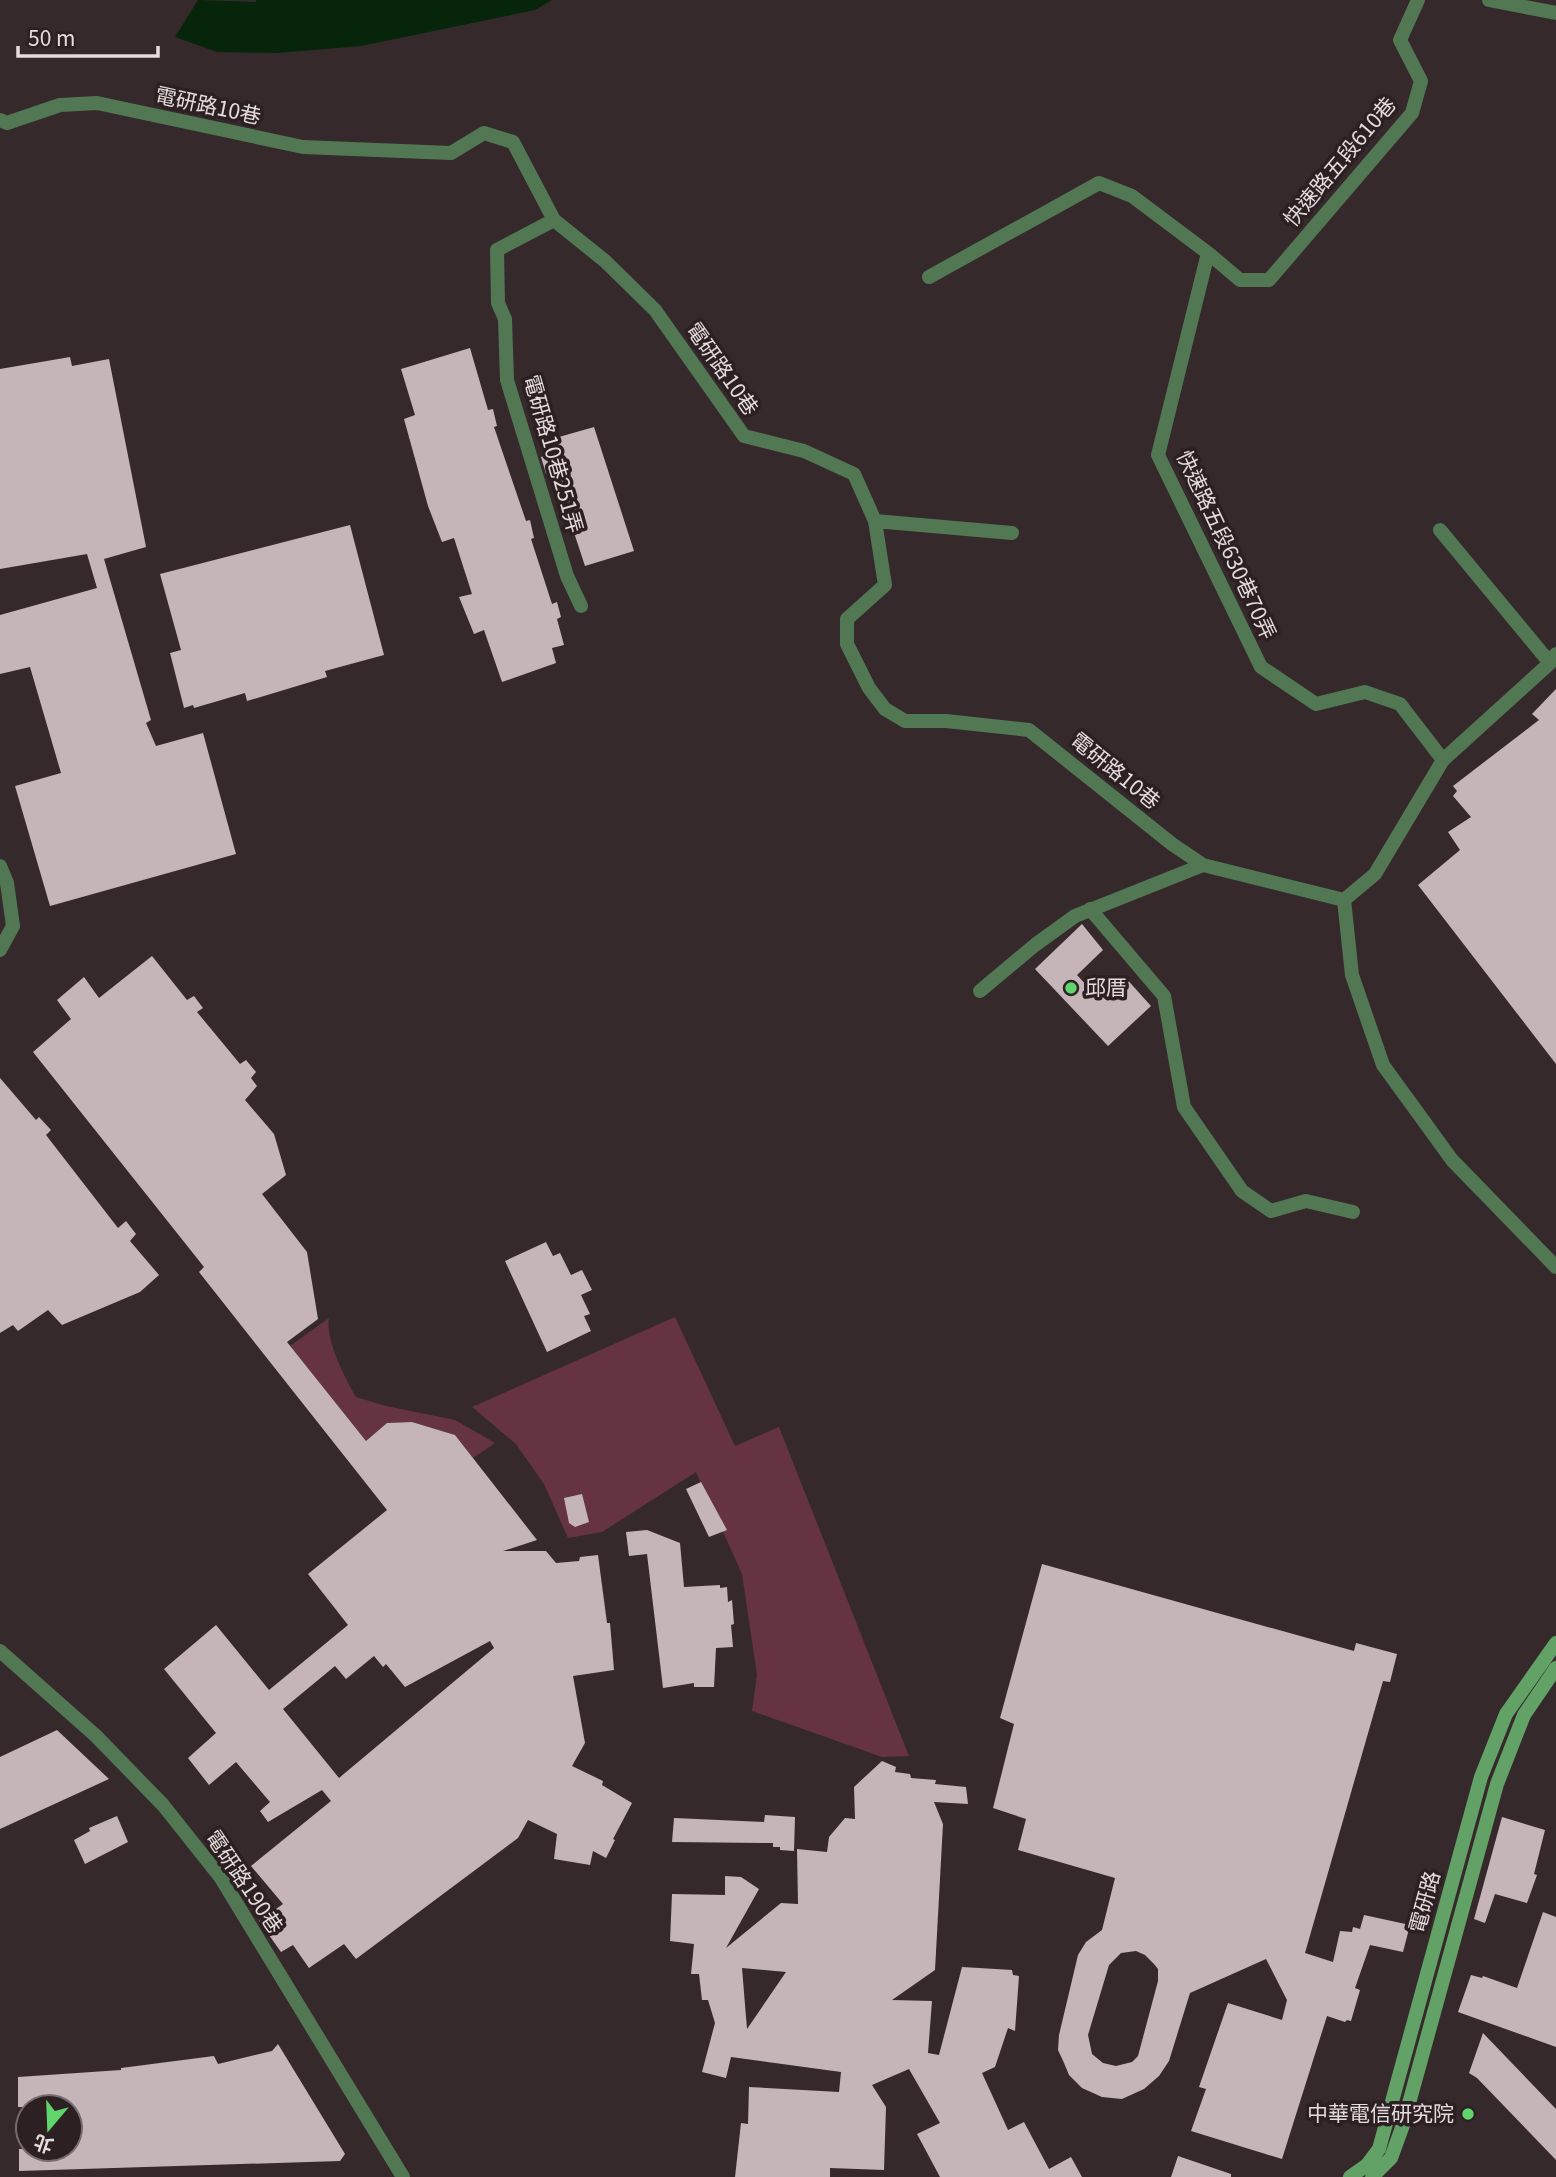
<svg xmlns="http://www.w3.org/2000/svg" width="1556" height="2177" font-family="Georgia,'Noto Sans TC',serif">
	<rect width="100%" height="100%" fill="#36292c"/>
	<!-- green -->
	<path fill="#653342" d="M675,1317L735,1446L779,1427L909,1756L882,1757L752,1711L757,1675L742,1574L696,1472L602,1532L568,1538L544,1484L516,1444L472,1407Z
		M329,1318C325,1339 345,1378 356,1397L386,1406L455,1420L495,1443L473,1458L455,1435L412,1422L387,1423L366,1441L290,1346Z"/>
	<!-- water -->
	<path fill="#06250a" d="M198,0L255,2L257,0H552L535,10L361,46L277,53L217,52L175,37Z"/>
	<!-- building -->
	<path fill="#c5b5b8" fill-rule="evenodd" d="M470,348L488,410L493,409L497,426L494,427L526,521L530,520L534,538L531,539L552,604L557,602L561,617L557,619L564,645L552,648L556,663L502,682L484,630L474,634L459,597L472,594L454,538L442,542L428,506L404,419L415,415L401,369Z
		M70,357L72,366L109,359L146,547L104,559L151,720L146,723L156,746L203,733L236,854L50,906L15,786L61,773L30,667L0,674V615L97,588L87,554L0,569V369Z
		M594,427L634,551L585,566L554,472L546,474L541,457L549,454L545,441Z
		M350,525L384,655L325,671L327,677L247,701L245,693L194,708L193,705L184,708L170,653L181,650L160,574Z
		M1556,689V1064L1418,885L1460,850L1448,832L1471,817L1453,796L1457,791L1453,786L1539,720L1532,714Z
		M1082,924L1103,950L1077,975L1099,999L1124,976L1151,1006L1108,1046L1035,969Z
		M152,956L187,1000L194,996L203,1008L197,1012L240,1064L246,1060L256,1072L251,1078L257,1086L245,1100L274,1134L286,1175L262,1194L307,1252L318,1319L287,1342L366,1441L387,1423L412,1422L455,1435L537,1540L503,1551H546L556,1563L579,1561L580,1557L598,1555L607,1623H610L614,1670L573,1676L585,1743L572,1766L603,1781L602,1785L632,1803L613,1839L615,1840L606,1858L593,1851L590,1865L554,1859L557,1834L528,1820L518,1838L356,1959L344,1944L309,1968L293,1945L281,1952L259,1921L283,1904L251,1866L331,1801L322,1790L268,1822L260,1811L270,1802L236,1762L209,1785L188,1758L216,1733L164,1669L216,1625L269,1690L348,1625L308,1574L387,1510L199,1272L204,1267L33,1052L71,1019L57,1000L84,977L99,998ZM490,1641L494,1648L339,1778L283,1709L335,1666L346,1679L374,1656L383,1667L386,1664L405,1687Z
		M0,1078L36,1120L39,1117L51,1130L46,1135L118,1228L126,1221L136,1234L130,1241L159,1275L140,1292L62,1325L48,1310L18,1331L13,1325L0,1333Z
		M546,1242L553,1256L560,1253L571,1275L582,1270L592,1290L581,1295L590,1314L584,1316L591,1331L547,1352L505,1261Z
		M701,1482L727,1530L709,1537L686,1489Z
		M582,1494L589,1522L575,1527L569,1523L564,1498Z
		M647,1530L680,1543L684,1587L720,1585V1588L727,1587L728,1602L732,1600L734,1624L731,1625L733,1647L716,1648L714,1687H694V1683L663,1688L647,1554L629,1556L626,1532Z
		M1042,1564L1354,1651L1356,1643L1397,1654L1390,1682L1383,1681L1305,1953L1333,1962L1340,1931L1352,1932L1353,1927L1360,1929L1364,1915L1410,1925L1403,1952L1370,1945L1355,1988L1360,1990L1351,2021L1347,2020L1345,2022L1327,2016L1282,2159L1191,2131L1206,2089L1199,2087L1228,2003L1282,2020L1287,2000L1266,1959L1190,1993L1169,2061L1159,2076L1144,2089L1122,2099L1102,2097L1082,2088L1069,2075L1064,2063L1058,2050L1059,2035L1078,1955L1086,1942L1102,1930L1115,1878L1018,1850L1026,1819L993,1808L1014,1724L1000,1718ZM1136,1951L1145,1955L1154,1964L1158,1969V1981L1138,2056L1132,2062L1116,2066L1103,2063L1092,2054L1088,2035L1109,1965L1121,1953Z
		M57,1730L109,1779L0,1829V1757Z
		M882,1761L896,1767L895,1772L910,1774L911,1778L936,1780L935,1784L966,1787L968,1804L934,1802L943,1824L935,1970L892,2000L932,2001L928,2053L939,2055L962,1967L1012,1970L1013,1975L1019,1976L1015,2031L1008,2028L995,2067L982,2073L1008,2130L1024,2122L1049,2169L1071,2157L1082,2177H940L917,2134L940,2123L909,2069L872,2085L886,2107L884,2170L830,2168V2177H735L741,2123L748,2124L749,2087L839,2092L841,2072L731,2057L726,2078L702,2072L715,2023L708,2000H702L699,1974H691L694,1944L670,1941L672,1894L725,1895V1876L741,1877L759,1889L726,1948L781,1903L798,1904L797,1849L827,1852L829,1837L845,1818L855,1819L854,1787ZM742,1968L786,1972L747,2029Z
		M765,1815L795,1817L794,1851L780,1850V1847H773V1843L672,1842L674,1818L764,1822Z
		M117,1816L128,1842L85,1864L74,1840L90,1831L89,1828Z
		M1502,1817L1545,1830L1534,1874L1537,1875L1527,1903L1495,1894L1485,1923L1474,1919Z
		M1543,1912L1556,1917V2047L1458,2012L1471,1975L1482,1978L1483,1976L1517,1988Z
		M1483,2033L1556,2109V2160L1477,2078L1469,2073Z
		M278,2044L345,2154L340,2161L19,2171V2149H70V2107H18V2077L121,2070V2068L214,2056L218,2064L272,2051Z
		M1178,2156L1231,2174V2177H1171Z"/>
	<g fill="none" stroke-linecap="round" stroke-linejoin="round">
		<!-- street -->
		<path stroke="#517853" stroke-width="14" d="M1489,0L1556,13
			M0,120L7,123L60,105L97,103L303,147L451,153L484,133L513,142L554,220L605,261L655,310L744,436L804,451L854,474L875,521L885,585L847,619V644L869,688L885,709L905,721H946L1029,730L1172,844L1203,865L1344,900
			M554,220L497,250L498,303L505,319L507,380L567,576L581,606
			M1208,253L1158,455L1261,667L1316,704L1365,692L1400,704L1443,760
			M929,277L1099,183L1132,196L1208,253L1240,280H1269L1412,113L1421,81L1400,40L1418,0
			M875,521L1012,533
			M1440,530L1550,663
			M0,866L7,883L13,926L0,950
			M1344,900L1352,975L1383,1065L1452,1160L1556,1267
			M1344,900L1375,874L1443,760L1550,663L1556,654
			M1090,909L1164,996L1184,1107L1242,1191L1271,1211L1306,1201L1353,1212
			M980,991L1035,945L1075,916L1203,865
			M0,1651L96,1736L163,1805L221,1878L403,2177"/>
		<!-- secondary -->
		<path stroke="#62a266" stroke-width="14" d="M1350,2177L1367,2165L1379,2149L1481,1777L1506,1714L1556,1643
			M1372,2177L1391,2158L1403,2125L1497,1784L1524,1715L1556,1668"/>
	</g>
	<!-- markers -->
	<g fill="#5fd56b" stroke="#2c2023" stroke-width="2.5">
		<circle cx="1071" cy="988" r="7"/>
		<circle cx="1468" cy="2114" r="7"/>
	</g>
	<g text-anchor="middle" stroke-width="7" stroke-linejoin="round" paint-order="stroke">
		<!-- street labels -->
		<g font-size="21" fill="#e5dcde" stroke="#2c2023">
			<text transform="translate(208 106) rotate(12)" y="7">電研路10巷</text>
			<text transform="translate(1340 162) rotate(-50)" y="7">快速路五段610巷</text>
			<text transform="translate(722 369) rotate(55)" y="7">電研路10巷</text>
			<text transform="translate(553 454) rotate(74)" y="7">電研路10巷251弄</text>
			<text transform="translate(1226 545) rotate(65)" y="7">快速路五段630巷70弄</text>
			<text transform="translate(1115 771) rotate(39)" y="7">電研路10巷</text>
			<text transform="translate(244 1882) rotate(56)" y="7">電研路190巷</text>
			<text transform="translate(1425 1902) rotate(-75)" y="7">電研路</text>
		</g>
		<!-- poi labels -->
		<g font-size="21" fill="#e5dcde" stroke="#2c2023" text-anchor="start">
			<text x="1085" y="995">邱厝</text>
			<text x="1454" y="2121" text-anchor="end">中華電信研究院</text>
		</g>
	</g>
	<!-- north arrow -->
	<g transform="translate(49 2128) rotate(199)"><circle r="33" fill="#2c2023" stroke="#766b6e" stroke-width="2"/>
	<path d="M0-5L12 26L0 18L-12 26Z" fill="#5fd56b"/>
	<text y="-10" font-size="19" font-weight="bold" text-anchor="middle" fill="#e5dcde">北</text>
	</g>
	<!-- scale -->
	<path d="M18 46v10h140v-10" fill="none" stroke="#e5dcde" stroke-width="3.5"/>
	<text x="28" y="46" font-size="21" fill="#e5dcde" stroke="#2c2023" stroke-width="5" paint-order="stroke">50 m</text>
</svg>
